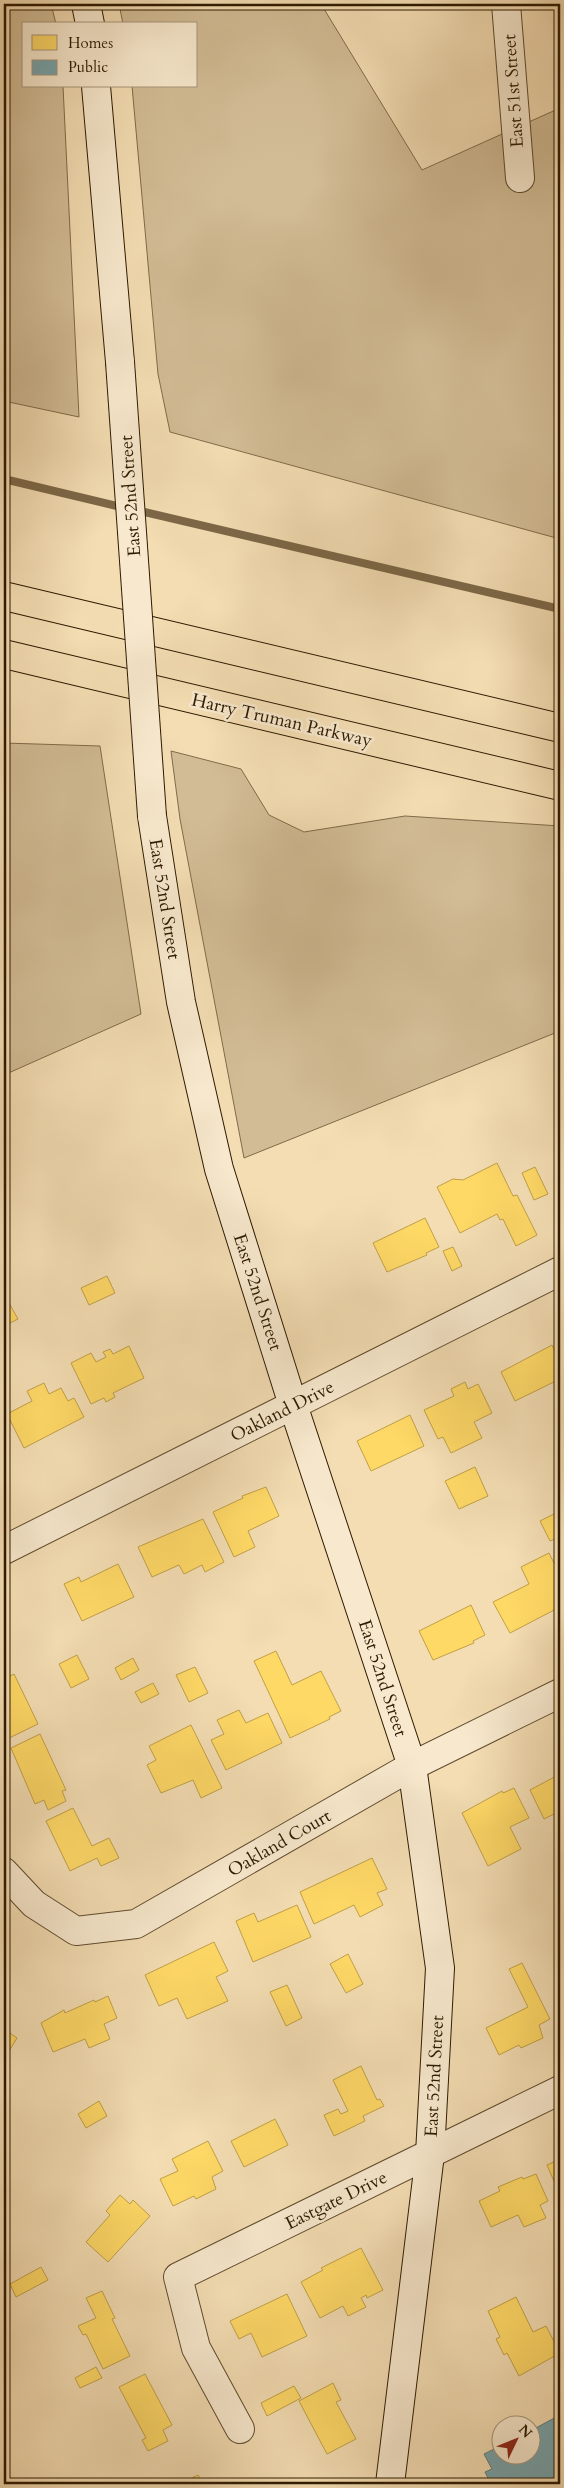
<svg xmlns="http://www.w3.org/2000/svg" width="564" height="2488" font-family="Cardo,serif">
	<rect width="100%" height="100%" fill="#f4ddb3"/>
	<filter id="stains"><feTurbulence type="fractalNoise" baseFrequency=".004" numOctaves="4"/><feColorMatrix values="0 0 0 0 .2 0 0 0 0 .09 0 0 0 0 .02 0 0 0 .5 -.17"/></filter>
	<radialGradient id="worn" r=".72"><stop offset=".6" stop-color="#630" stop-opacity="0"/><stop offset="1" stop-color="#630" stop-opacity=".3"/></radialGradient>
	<!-- green -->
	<path fill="#d2bc95" stroke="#806b4a" d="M4,4H51L56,24H24V86H63L79,417L4,401Z
		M119,4H321L422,170L560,108V539L170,432L158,374L132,86H196V24H123Z
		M4,743L100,746L141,1014L4,1075Z
		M171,751L241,769L269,815L304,832L405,816L560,826V1031L244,1158L180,819Z"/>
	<!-- homes -->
	<path fill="#ffd966" stroke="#c0a047" d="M497,1163L513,1196L517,1195L537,1235L516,1246L503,1219L500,1220L497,1214L460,1233L437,1187L453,1179L463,1180Z
		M535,1167L548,1194L534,1200L522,1173Z
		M425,1218L439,1247L426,1253L427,1255L387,1272L373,1243Z
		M453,1247L462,1266L452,1271L443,1251Z
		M107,1276L115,1293L89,1305L81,1288Z
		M9,1303L18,1319L4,1326V1305Z
		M552,1345L560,1363V1379L515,1401L501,1372Z
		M129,1346L144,1378L113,1393L115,1397L106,1402L104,1398L91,1404L71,1363L91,1353L96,1362L106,1357L103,1352L110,1349L113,1354Z
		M465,1382L468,1389L478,1384L492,1413L474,1422L482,1438L451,1453L443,1437L438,1439L424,1410L454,1396L451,1389Z
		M44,1383L49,1394L61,1388L68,1401L74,1398L84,1417L24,1448L7,1414L32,1401L27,1391Z
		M410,1415L424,1446L371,1471L357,1441Z
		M475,1467L488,1496L459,1509L445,1481Z
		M266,1487L279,1516L248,1531L255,1547L234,1557L213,1512L243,1498L242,1496Z
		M554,1514L560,1526V1537L550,1541L540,1521Z
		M203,1519L224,1562L205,1572L202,1565L184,1574L179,1565L152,1577L138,1547Z
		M549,1553L560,1575V1607L510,1633L493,1602L529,1584L521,1567Z
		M118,1564L134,1597L82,1621L64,1584L79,1577L81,1582Z
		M471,1605L485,1635L473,1641L474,1643L433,1660L419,1631Z
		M4,1621L10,1634L4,1637Z
		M276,1651L292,1685L321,1671L341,1711L329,1717L330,1719L290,1738L254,1661Z
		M77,1655L89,1679L71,1688L59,1664Z
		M133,1658L139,1670L121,1680L115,1668Z
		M195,1667L208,1693L189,1702L176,1675Z
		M14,1674L38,1724L7,1739L4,1733V1679Z
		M153,1683L159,1694L141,1703L135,1692Z
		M239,1710L246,1723L268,1713L282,1743L226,1770L211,1740L224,1734L217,1720Z
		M191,1725L222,1788L201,1798L193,1780L161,1793L147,1765L156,1760L149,1746Z
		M40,1734L66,1790L62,1791L66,1801L48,1810L44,1800L35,1804L11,1748Z
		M560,1774V1811L544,1819L530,1790Z
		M514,1788L529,1818L510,1827L521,1849L488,1866L462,1813L502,1791L503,1793Z
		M73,1808L92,1846L109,1838L119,1858L101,1866L97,1858L70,1871L46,1821Z
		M372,1858L387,1889L377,1893L383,1905L360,1917L354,1905L314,1924L300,1892Z
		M297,1905L311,1937L253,1962L236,1921L254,1913L258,1922Z
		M214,1942L228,1971L216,1977L228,2001L187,2019L177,1998L159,2006L145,1975Z
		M348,1954L363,1984L346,1993L330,1964Z
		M522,1963L550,2019L539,2025L543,2038L521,2048L519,2045L499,2055L486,2028L528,2007L509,1969Z
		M287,1985L302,2018L286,2026L270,1992Z
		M108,1996L117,2018L104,2024L110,2039L89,2048L85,2039L53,2052L41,2023L64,2010L65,2013L94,2000L95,2002Z
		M4,2029L17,2038L4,2059Z
		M361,2066L377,2100L380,2099L384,2106L363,2116L365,2121L334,2136L324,2115L338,2109L341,2114L348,2111L333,2080Z
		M99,2101L107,2116L86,2128L78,2114Z
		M275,2119L288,2145L244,2167L231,2141Z
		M208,2141L223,2171L212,2177L216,2189L196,2199L194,2196L173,2206L160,2179L178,2171L172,2159Z
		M560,2159V2195L547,2165Z
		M536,2174L548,2201L540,2205L546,2218L524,2227L518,2215L491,2227L479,2201L500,2191L498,2187L522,2177L523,2179Z
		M120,2195L130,2204L133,2200L150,2216L108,2262L86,2242L110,2215L106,2211Z
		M361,2248L383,2290L367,2298L366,2295L361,2298L366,2307L348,2316L343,2306L320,2318L301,2282L323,2270L321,2268Z
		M41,2267L48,2280L16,2297L10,2284Z
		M102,2291L115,2318L112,2319L130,2356L103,2369L86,2334L83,2335L78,2326L96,2318L86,2298Z
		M287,2294L307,2336L262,2357L251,2333L239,2339L230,2321Z
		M516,2297L533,2332L546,2326L560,2353L519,2376L507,2353L504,2355L496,2339L500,2337L488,2311Z
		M96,2367L102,2378L80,2388L75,2378Z
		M145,2374L172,2425L163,2430L168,2441L148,2451L142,2440L146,2438L119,2387Z
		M333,2383L341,2400L336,2402L356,2439L327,2454L299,2401Z
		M294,2386L301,2398L267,2416L261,2403Z
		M198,2475L203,2484H180Z"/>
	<!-- public -->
	<path fill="#76a5af" stroke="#607b7a" d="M560,2415V2484H491L485,2472L492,2469L484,2454L502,2445V2456H532V2430Z"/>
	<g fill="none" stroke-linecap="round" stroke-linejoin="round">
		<!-- stream -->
		<path stroke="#7c6747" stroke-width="8" d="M4,479L125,508
			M136,510L560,609"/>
		<!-- minor casing -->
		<g stroke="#5f4b2d" stroke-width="30">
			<path id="minor" d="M506,4L520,178
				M4,1550L560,1271
				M4,1872L34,1904L76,1931L136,1924L412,1766L560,1693
				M240,2429L196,2348L178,2277L560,2090"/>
		</g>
		<!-- secondary casing -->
		<g stroke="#2d1a00" stroke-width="30">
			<path id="secondary" d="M86,4L90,24
				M96,86L120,362
				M152,816L181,1002L219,1169L293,1405L412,1766L440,1968L430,2154L390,2484"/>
		</g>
		<!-- motorway casing -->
		<g stroke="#2d1a00" stroke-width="30">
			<path id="motorway" d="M4,596L560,728
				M4,654L560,786"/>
		</g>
		<!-- minor -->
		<use href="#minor" stroke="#f8e9ce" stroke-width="28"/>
		<!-- secondary -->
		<use href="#secondary" stroke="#f8e9ce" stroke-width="28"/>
		<!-- motorway -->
		<use href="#motorway" stroke="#f4ddb3" stroke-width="28"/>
		<!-- secondary-bridge casing -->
		<g stroke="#2d1a00" stroke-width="30" stroke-linecap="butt">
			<path id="secondary-bridge" d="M120,362L152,816"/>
		</g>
		<!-- secondary-bridge -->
		<use href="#secondary-bridge" stroke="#f8e9ce" stroke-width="28"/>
	</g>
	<g text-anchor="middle" stroke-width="5" stroke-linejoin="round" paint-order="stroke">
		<!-- street labels -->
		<g font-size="18" fill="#2d1a00" stroke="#f8e9ce">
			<text transform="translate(513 91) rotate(-94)" y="6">East 51st Street</text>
			<text transform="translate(130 496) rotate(-94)" y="6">East 52nd Street</text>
			<text transform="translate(282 720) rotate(13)" y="6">Harry Truman Parkway</text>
			<text transform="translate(165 899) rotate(81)" y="6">East 52nd Street</text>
			<text transform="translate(258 1292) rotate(72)" y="6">East 52nd Street</text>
			<text transform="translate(282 1411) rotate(-27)" y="6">Oakland Drive</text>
			<text transform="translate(383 1678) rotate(72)" y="6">East 52nd Street</text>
			<text transform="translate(279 1843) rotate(-30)" y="6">Oakland Court</text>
			<text transform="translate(434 2076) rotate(-87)" y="6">East 52nd Street</text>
			<text transform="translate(336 2200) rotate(-26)" y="6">Eastgate Drive</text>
		</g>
	</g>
	<!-- margin -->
	<rect width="564" height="2488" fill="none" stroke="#f4ddb3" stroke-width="20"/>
	<rect x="5" y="5" width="554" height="2478" fill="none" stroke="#2d1a00" stroke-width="2.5"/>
	<rect x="10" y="10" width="544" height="2468" fill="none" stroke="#2d1a00"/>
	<!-- legend -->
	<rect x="22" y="22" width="175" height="65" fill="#f8e9ce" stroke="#a7967c"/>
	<rect x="32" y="35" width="25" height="15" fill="#ffd966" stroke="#a7967c"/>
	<text x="68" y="48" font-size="15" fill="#2d1a00">Homes</text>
	<rect x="32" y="60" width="25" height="15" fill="#76a5af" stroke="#a7967c"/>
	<text x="68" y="72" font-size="15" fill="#2d1a00">Public</text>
	<!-- north arrow -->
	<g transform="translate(516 2440) rotate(47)"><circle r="24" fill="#f8e9ce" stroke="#a7967c"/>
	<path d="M0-4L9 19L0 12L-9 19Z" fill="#8f2418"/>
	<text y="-8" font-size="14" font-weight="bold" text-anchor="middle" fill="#2d1a00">N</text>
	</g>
	<rect width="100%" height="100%" filter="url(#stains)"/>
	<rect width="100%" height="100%" fill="url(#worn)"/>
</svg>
